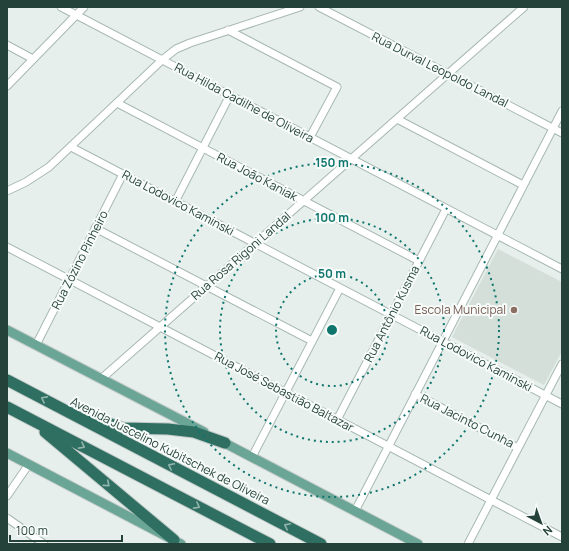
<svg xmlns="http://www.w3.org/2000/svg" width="569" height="551" font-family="Manrope,sans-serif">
	<rect width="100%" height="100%" fill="#e6efeb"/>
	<!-- built -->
	<path fill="#d4dfda" d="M498,249L562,282V351L544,385L452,337Z"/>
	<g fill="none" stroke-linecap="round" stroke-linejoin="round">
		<!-- minor casing -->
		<g stroke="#a8b8b2" stroke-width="9">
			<path id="minor" d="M61,7L562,269
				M319,7L562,133
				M228,30L337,87L310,137
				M7,45L33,59
				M7,86L84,7
				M117,103L419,261
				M397,119L523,185
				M71,147L562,404
				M7,191L26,182L49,167L162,60L176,49L190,43L300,7
				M175,202L230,95
				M95,228L312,341
				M7,247L562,537
				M36,345L123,174
				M101,379L524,7
				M415,394L518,448
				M337,420L446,209
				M252,457L340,288
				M7,496L29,464
				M355,511L562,111
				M7,518L44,544
				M468,544L562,364"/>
		</g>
		<!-- major casing -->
		<g stroke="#c2cac8" stroke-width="11">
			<path id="major" d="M7,330L204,432
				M219,440L418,544
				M7,453L181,544"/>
		</g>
		<!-- highway casing -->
		<g stroke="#c2cac8" stroke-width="13">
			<path id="highway" d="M7,380L321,544
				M7,407L270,544
				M92,418L123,428L168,429L194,432L225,443
				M45,432L174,540"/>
		</g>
		<!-- minor -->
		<use href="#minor" stroke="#fff" stroke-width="7"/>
		<!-- major -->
		<use href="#major" stroke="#6aa596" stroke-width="9"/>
		<!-- highway -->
		<use href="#highway" stroke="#2f6f62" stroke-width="11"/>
	</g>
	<!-- one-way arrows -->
	<defs><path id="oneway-chevron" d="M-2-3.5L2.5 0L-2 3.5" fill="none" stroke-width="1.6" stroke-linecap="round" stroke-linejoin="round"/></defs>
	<g stroke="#93b5ae">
		<use href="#oneway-chevron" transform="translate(44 399) rotate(-152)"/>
		<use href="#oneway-chevron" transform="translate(82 446) rotate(28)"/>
		<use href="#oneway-chevron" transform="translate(171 466) rotate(-153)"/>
		<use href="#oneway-chevron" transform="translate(107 484) rotate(40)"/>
		<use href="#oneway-chevron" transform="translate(197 506) rotate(28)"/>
		<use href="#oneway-chevron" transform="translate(287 526) rotate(-153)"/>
	</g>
	<!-- distance rings -->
	<g fill="none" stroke="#0f766e" stroke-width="2" stroke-dasharray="2 4">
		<circle cx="332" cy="330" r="56"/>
		<circle cx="332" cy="330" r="112"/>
		<circle cx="332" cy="330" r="167"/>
	</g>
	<!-- markers -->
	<circle fill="#8d6e63" stroke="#f7fbf9" stroke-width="1.5" cx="514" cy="310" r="4"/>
	<g text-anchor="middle" stroke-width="4" stroke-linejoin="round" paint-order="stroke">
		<!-- street labels -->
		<g font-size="12" fill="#24423a" stroke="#f7fbf9">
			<text transform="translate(440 70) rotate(27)" y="4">Rua Durval Leopoldo Landal</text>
			<text transform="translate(244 103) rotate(28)" y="4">Rua Hilda Cadilhe de Oliveira</text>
			<text transform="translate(257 177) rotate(28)" y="4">Rua João Kaniak</text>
			<text transform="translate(178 203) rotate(28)" y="4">Rua Lodovico Kaminski</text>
			<text transform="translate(241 256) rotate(-41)" y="4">Rua Rosa Rigoni Landal</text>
			<text transform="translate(80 260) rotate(-63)" y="4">Rua Zózino Pinheiro</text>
			<text transform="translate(392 314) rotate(-63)" y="4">Rua Antônio Kusma</text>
			<text transform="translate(476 359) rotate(28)" y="4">Rua Lodovico Kaminski</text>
			<text transform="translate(284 392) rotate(28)" y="4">Rua José Sebastião Baltazar</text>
			<text transform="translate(467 421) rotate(27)" y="4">Rua Jacinto Cunha</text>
			<text transform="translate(170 451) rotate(27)" y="4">Avenida Juscelino Kubitschek de Oliveira</text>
		</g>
		<!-- education labels -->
		<g font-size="12" fill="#785e54" stroke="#f7fbf9" text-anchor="end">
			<text x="506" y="314">Escola Municipal</text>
		</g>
	</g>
	<circle cx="332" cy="330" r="6" fill="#0f766e" stroke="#f7fbf9" stroke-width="2"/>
	<g font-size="12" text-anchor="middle" font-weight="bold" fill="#0f766e" stroke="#f7fbf9" stroke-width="4" stroke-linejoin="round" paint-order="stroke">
		<text x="332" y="167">150 m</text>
		<text x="332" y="222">100 m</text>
		<text x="332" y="278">50 m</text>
	</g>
	<!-- border -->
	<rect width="569" height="551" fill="none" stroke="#24423a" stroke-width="16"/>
	<!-- north arrow -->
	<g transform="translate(541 523) rotate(139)" stroke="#f7fbf9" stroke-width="3" paint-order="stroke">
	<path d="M0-3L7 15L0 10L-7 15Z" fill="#24423a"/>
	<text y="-6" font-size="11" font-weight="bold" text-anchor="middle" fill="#24423a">N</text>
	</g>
	<!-- scale -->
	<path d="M10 535v6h112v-6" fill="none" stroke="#24423a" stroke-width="2"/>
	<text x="16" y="535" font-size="12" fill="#24423a" stroke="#f7fbf9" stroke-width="3" paint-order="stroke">100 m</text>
</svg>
